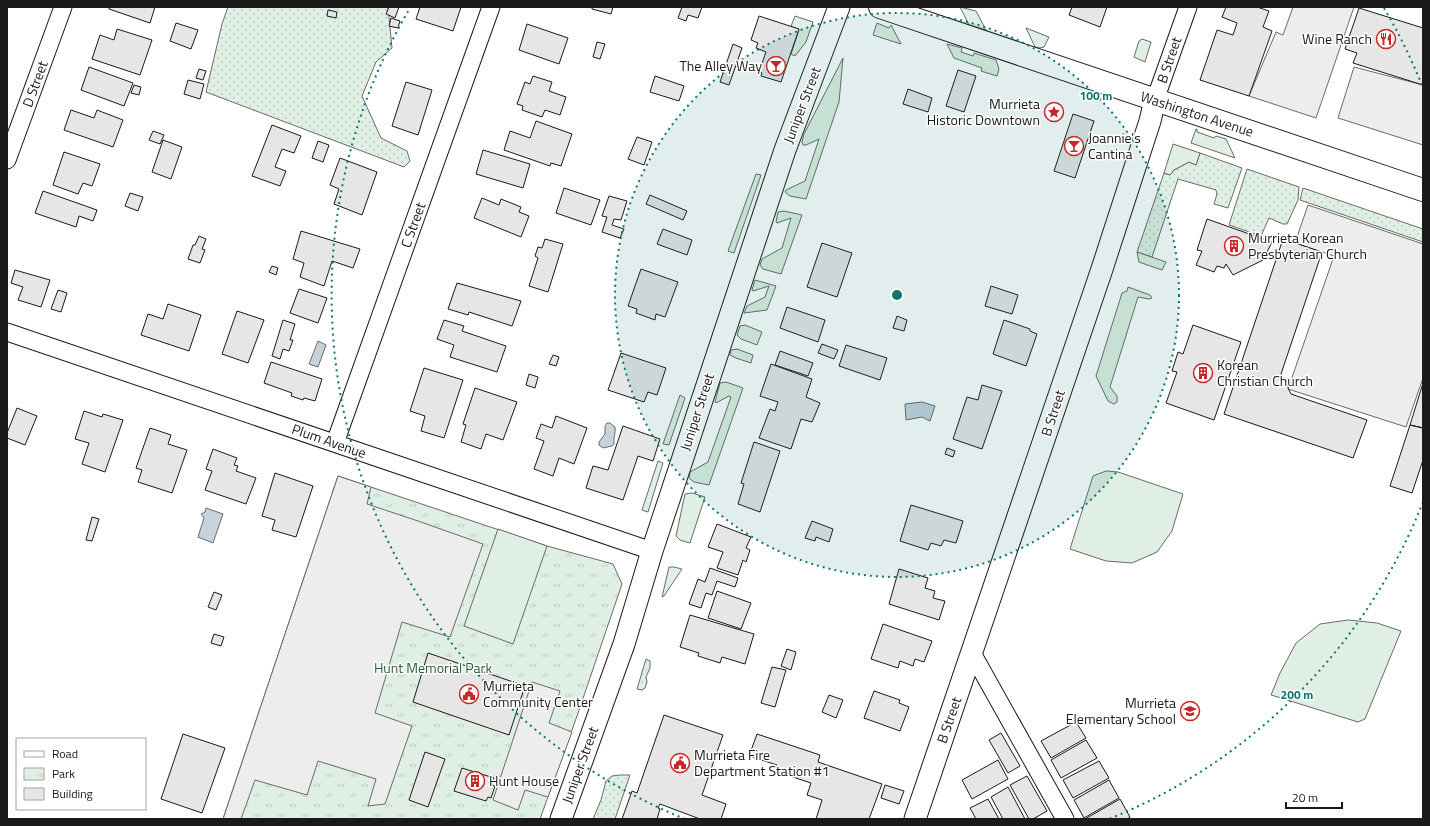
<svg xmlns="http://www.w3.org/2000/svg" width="1430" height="826" font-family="'Titillium Web',sans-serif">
	<defs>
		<pattern id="grass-dots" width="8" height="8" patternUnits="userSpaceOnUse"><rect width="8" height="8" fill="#e0efe3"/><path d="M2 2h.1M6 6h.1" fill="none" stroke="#c0ccc2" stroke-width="1.8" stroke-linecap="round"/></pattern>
		<pattern id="park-tufts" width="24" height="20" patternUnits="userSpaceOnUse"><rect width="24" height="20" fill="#e0efe3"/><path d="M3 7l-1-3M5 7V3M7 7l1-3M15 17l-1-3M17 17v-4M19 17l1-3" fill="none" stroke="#c0ccc2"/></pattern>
	</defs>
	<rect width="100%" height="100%" fill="#fff"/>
	<!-- grass -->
	<path fill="url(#grass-dots)" stroke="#6a6a6a" d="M228,7H388L392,48L376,62L362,96L381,138L407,151L410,161L404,167L206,92L222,24Z
		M1200,153L1242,168L1228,208L1214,204L1217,194L1216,190L1178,179L1152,257L1137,252L1164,173L1170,175L1174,170L1189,162L1196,165Z
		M1247,169L1299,187L1298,200L1287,224H1283L1269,218L1261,236L1229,225Z
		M1303,188L1423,229V242L1300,200Z
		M646,659L650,661V668L646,677L647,682L645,688L642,690L637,689Z
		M620,775H630L615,819H593L601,800L606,781L612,776Z"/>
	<!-- park -->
	<path fill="url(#park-tufts)" stroke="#6a6a6a" d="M338,476L547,546L613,564L622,584L577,716L540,819H223Z"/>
	<!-- garden -->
	<path fill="#e0efe3" stroke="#6a6a6a" d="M960,7L976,11L986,30L969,25Z
		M795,16L813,22L806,42L795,56L791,54L799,30L791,26Z
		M877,23L889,28L891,25L901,44L873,35Z
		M1026,28L1049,37L1044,47L1040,48L1035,47Z
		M1142,39L1151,42L1145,62L1134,57L1139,41Z
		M947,44L962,48L961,52L973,56L974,53L996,60L999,69L997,76L981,71L982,68L954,58Z
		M843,58L839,102L806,199L790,196L785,192L786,190L805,181L819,139L806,145H803L802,142L804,134Z
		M1196,129H1197V132L1214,138L1216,136L1226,139L1235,158L1191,143Z
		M1173,144L1200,153L1196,165L1189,162L1174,170L1170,175L1164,173Z
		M756,174L761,175L734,253L728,251Z
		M784,211L802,215L781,274L763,269L760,265L762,259L782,248L791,218L777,223L776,222L778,212Z
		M1137,252L1166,262L1162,270L1139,262Z
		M755,280L776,286L767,310L744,313L747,306L765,297L769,286L753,291L752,290Z
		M1128,287L1150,295L1152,298L1149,299L1138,297L1110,387L1117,396V402L1114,404L1108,401L1096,376L1122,293L1127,291Z
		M745,325L762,332L757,345L741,339L737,335L740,326Z
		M737,349L753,355L751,363L736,358L730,355L731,350Z
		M726,382L743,388L709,485L694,482L689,478L690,472L708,462L731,397L729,396L716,403L715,402L720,383Z
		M680,395L685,398L669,445L663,444Z
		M658,461L663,463L648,512L642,510Z
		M1106,471L1118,472L1183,494L1172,531L1157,552L1132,563L1106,561L1070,549L1093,476Z
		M692,493L705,497L690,543L680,540L676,536L685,494Z
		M498,529L547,546L513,644L464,626Z
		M669,567H674L682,569L664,596L662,597Z
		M1348,620L1377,623L1401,631L1365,719L1358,722L1271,695L1280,673L1296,643L1320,624Z"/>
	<!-- parking -->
	<path fill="#ededed" stroke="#6a6a6a" d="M1293,7H1354L1316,118L1249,96L1276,32L1283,35Z
		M1354,67L1423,85V145L1338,118Z
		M1308,205L1423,244V378L1406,427L1288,389L1334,256L1295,243Z
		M338,476L371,487L367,504L418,521L483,544L450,637L402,622L375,713L412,726L385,804L368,806L376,779L318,761L307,795L255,780L241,819H223Z
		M532,682L560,691L549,723L572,732L548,797L525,790L518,810L493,800Z"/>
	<!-- water -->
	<path fill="#c6d2dc" stroke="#6a6a6a" d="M318,341L326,345L318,367L309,364Z
		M922,402L935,406L930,421L922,417L906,420L905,404Z
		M607,423H610L615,427C616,433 613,438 614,444L612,446L603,448L599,445V442L605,434V426Z
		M206,508L223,514L213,543L198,537L204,518L201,514L205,512Z"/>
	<!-- building -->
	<path fill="#e6e6e6" stroke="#1a1a1a" d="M109,7H155L150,23L109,9Z
		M389,7H399L395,18L386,14Z
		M420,7H461L453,31L416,19Z
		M592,7H613L611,14L592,9Z
		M682,7H702L698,18L688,15L686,21L678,18Z
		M1072,7H1107L1100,27L1069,15Z
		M1226,7H1257L1269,11L1263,27L1272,31L1249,96L1200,80L1217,30L1233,35L1237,23L1222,17Z
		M1359,8L1423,28V85L1353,63L1357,53L1345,49Z
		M328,10L337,12L336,18L327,16Z
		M759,16L799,29L781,82L761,76L762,73L759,72L766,52L756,48L758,43L751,40Z
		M391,18L400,21L398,28L389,26Z
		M176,23L198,30L191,49L170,41Z
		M527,24L568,38L559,64L519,50Z
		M117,29L152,40L140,75L92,59L100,35L114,40Z
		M597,42L605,44L600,59L593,57Z
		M733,44L742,48L729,85L720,82Z
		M89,67L133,83L124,106L81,90Z
		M199,69L206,71L203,80L196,78Z
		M958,70L976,76L964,112L946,106Z
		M533,76L552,82L549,91L566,97L560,115L545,110L542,117L522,110L523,106L517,104L525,82L530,84Z
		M655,76L684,86L679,101L650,92Z
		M188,80L204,84L200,99L184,94Z
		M406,82L432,90L418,135L392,126Z
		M134,85L141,87L139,95L131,93Z
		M908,89L932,98L928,112L903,104Z
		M71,110L94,118L97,110L123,120L113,147L64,130Z
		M1073,114L1094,121L1075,178L1054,171Z
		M536,121L572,134L561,166L551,163L550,166L504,150L510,131L530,138Z
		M272,125L301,136L294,153L282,149L275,167L286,171L280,186L252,176Z
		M153,131L164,135L160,144L149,140Z
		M637,137L652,142L644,165L628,159Z
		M163,140L182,147L171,179L152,172Z
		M318,141L329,145L323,162L312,158Z
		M483,150L530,164L523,188L476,174Z
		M64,152L100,164L92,186L83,183L78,194L53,185Z
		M340,158L377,172L362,215L334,204L339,189L330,185Z
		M564,188L600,200L591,225L556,213Z
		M43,191L97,210L93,221L79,216L76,227L35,213Z
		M130,193L143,197L138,211L125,206Z
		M650,195L687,211L683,220L646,204Z
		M609,196L627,201L621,220L614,219L612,225L624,229L620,238L602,232L607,217L602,216Z
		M482,198L499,205L501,199L521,207L519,212L529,216L521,237L474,218Z
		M1207,219L1272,242L1267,252H1266L1263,260L1233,275L1226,264L1224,268L1217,266L1214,272L1196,265L1202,251L1197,250Z
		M663,229L692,240L687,255L657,244Z
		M301,231L360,249L353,268L332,261L324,286L300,277L304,263L293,259Z
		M199,236L206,239L202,249L205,250L200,263L188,259L193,245H195Z
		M545,239L563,244L548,292L529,286L538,258L535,256L538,247L542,248Z
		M1283,239L1322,252L1281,374L1291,394L1367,420L1353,458L1224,414Z
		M822,243L852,253L837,297L807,287Z
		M272,266L278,268L276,275L269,272Z
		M641,269L678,282L665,317L656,314L655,320L636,313L637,309L628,306Z
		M15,270L50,280L41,307L18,300L23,287L11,283Z
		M457,283L521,301L512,326L469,312L468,315L448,309Z
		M991,286L1018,295L1012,314L985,306Z
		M299,289L327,298L318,323L290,313Z
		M58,290L67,293L61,312L51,309Z
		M168,304L201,315L189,351L141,335L148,314L163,319Z
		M787,307L825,320L818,342L780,328Z
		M237,311L264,320L248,363L222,354Z
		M897,316L907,320L904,331L893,328Z
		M283,320L295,324L290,340H293L289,351L283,349L280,359L272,356Z
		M444,320L464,326L462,331L506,346L497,372L450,357L454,345L437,339Z
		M1004,320L1030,329V331L1037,334L1026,366L993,354Z
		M1193,325L1241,342L1214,420L1166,403L1177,372L1172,371L1178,352L1183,354Z
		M822,344L838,350L834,359L818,353Z
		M846,345L887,358L880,380L839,366Z
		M780,351L813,363L808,376L775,365Z
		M621,353L666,368L657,395L648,392L644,402L608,390Z
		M553,355L559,357L556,366L549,364Z
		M271,362L322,379L315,401L304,398L303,400L291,396L292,393L264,383Z
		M771,364L812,379L806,397L820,403L812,422L801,419L791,449L759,438L770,409L775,411L778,402L760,396Z
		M424,368L463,380L444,438L421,431L425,416L410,411Z
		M529,374L538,377L535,388L526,385Z
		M1423,383V428L1410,425Z
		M982,385L1002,391L982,449L953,439L967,397L978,400Z
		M475,388L517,402L503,440L486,434L481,449L461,442L466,425L463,424Z
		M17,408L37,416L25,445L7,438V433Z
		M84,411L102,417L103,414L123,420L105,472L82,464L89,443L75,439Z
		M556,416L587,428L574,464L559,458L553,476L534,469L544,441L536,438L541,424L552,428Z
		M1410,425L1423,428V460L1412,493L1390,486Z
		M623,426L660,439L653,461L638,456L623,500L586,488L593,466L608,470Z
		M150,428L171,435L168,444L187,450L172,493L138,482L142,470L136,468Z
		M754,442L780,451L760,512L738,504L744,484L741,483Z
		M947,448L955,451L953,457L945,454Z
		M213,449L237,458L234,465L238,466L236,471L256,478L246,504L205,490L212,471L206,469Z
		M275,473L313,486L296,537L272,530L275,520L262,516Z
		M911,505L963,521L956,543L944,540L941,546L931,543L928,550L900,541Z
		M92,517L99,519L92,541L86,540Z
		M812,521L833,529L829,542L816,537L815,541L805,538Z
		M717,524L751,537L746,548L750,550L746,562L743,560L738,575L717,568L723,552L708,547Z
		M710,568L738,578L735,587L717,581L712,595L706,593L701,608L689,604L698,579L705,582Z
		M899,569L928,578L925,588L935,591L933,598L945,601L939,620L889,604Z
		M717,591L751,603L741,629L708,618Z
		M214,592L222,595L216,610L208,607Z
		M690,615L754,634L745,664L722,657L720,663L698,656L699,653L680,647Z
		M883,624L932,641L924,662L915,659L913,666L900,661L898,668L871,659Z
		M214,634L224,637L221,646L211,643Z
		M787,649L796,652L791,670L781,666Z
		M428,653L525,686L509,735L413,702Z
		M772,667L786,670L775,707L761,703Z
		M874,691L900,700L899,703L909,707L900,731L864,718Z
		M829,695L843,700L836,718L822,712Z
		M664,715L723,735L702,795L726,804L721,819H700L660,804L658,808L660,809L657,819H622L632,791L637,793Z
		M1076,722L1086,738L1051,758L1041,741Z
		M1001,733L1020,766L1008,773L989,740Z
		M183,734L225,748L202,813L161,799Z
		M757,734L820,755L818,762L882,784L869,819H816L822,800L807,795L811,783L775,771L777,765L749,756Z
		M1086,740L1097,758L1061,778L1051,760Z
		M425,752L445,759L428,807L409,800Z
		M998,760L1008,779L972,799L962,780Z
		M1099,761L1109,778L1073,798L1063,780Z
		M462,768L494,778L492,785L495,786L491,798L488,797L486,801L454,791Z
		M1027,776L1047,811L1033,819H1029L1010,785Z
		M1109,780L1119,798L1084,818L1074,800Z
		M885,785L904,791L899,804L881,798Z
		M1008,787L1025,819H1003L991,797Z
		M988,799L999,819H976L970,808Z
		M1120,799L1130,817L1127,819H1085Z"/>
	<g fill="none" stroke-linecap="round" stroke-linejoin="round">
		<!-- minor casing -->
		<g stroke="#1a1a1a" stroke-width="19">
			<path id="minor" d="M1155,100L1188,7
				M7,160L63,7
				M7,332L652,551
				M335,443L491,7
				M972,653L1065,819"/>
		</g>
		<!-- tertiary casing -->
		<g stroke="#1a1a1a" stroke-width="23">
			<path id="tertiary" d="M561,819L624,644L652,551L785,150L839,7
				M915,819L1102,269L1150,121L1155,100"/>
		</g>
		<!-- secondary casing -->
		<g stroke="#1a1a1a" stroke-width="24">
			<path id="secondary" d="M880,7L1423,190"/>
		</g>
		<!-- minor -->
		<use href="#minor" stroke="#fff" stroke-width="17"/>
		<!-- tertiary -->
		<use href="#tertiary" stroke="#fff" stroke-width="21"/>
		<!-- secondary -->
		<use href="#secondary" stroke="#fff" stroke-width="22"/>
	</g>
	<!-- distance rings -->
	<circle cx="897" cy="295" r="282" fill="#0f766e" fill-opacity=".12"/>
	<g fill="none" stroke="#0f766e" stroke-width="2" stroke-dasharray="2 4">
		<circle cx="897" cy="295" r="282"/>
		<path d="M1423 502A565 565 0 0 1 1109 819M685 819A565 565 0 0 1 410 8M1384 8A565 565 0 0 1 1423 88"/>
	</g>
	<!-- icons -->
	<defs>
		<g id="restaurant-ring" transform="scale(1)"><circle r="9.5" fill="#fff" stroke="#c62828" stroke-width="1.5"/><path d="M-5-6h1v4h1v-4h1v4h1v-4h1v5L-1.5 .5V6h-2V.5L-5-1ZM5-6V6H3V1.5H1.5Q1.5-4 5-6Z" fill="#c62828"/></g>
		<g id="bar-ring" transform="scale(1)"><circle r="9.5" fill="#fff" stroke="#c62828" stroke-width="1.5"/><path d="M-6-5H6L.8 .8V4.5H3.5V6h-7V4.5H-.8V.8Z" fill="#c62828"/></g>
		<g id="sight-ring" transform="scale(1)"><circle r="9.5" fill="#fff" stroke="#c62828" stroke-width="1.5"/><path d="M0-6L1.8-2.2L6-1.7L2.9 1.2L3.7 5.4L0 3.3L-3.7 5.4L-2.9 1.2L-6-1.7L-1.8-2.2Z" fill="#c62828"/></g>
		<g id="building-ring" transform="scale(1)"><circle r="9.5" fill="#fff" stroke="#c62828" stroke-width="1.5"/><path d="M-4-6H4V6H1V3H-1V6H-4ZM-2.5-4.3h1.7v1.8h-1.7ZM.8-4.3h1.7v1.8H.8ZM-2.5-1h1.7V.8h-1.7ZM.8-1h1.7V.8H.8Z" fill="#c62828"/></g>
		<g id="civic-ring" transform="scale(1)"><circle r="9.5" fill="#fff" stroke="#c62828" stroke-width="1.5"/><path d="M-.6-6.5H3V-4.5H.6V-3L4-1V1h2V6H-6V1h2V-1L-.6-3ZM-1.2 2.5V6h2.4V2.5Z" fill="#c62828"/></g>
		<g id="school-ring" transform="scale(1)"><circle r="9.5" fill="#fff" stroke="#c62828" stroke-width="1.5"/><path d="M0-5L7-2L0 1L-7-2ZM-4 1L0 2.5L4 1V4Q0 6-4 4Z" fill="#c62828"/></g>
	</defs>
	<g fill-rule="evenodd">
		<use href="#restaurant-ring" x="1386" y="39"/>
		<use href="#bar-ring" x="776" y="66"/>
		<use href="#sight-ring" x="1054" y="112"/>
		<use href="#bar-ring" x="1074" y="146"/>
		<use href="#building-ring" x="1234" y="246"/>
		<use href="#building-ring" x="1203" y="373"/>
		<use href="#civic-ring" x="469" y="694"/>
		<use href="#school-ring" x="1190" y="711"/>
		<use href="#civic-ring" x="680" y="763"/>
		<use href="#building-ring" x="475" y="781"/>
	</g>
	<g text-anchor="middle" stroke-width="3" stroke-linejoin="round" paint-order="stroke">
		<!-- poi labels -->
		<g font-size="14" fill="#1a1a1a" stroke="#fff" text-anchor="start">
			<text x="1372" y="44" text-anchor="end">Wine Ranch</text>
			<text x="762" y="71" text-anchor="end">The Alley Way</text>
			<text x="1040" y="109" text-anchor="end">Murrieta<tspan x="1040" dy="16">Historic Downtown</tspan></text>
			<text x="1088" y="143">Joannie's<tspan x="1088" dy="16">Cantina</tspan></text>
			<text x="1248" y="243">Murrieta Korean<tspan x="1248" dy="16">Presbyterian Church</tspan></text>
			<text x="1217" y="370">Korean<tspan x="1217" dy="16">Christian Church</tspan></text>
			<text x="483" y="691">Murrieta<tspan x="483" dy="16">Community Center</tspan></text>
			<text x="1176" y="708" text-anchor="end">Murrieta<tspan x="1176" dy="16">Elementary School</tspan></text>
			<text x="694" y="760">Murrieta Fire<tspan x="694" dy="16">Department Station #1</tspan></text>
			<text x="489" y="786">Hunt House</text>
		</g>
		<!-- street labels -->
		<g font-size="14" fill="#1a1a1a" stroke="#fff">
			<text transform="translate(1169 60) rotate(-71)" y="5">B Street</text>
			<text transform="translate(35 84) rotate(-70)" y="5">D Street</text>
			<text transform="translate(802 105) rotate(-69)" y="5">Juniper Street</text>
			<text transform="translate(1197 114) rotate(18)" y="5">Washington Avenue</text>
			<text transform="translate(413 225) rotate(-70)" y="5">C Street</text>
			<text transform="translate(697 412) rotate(-72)" y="5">Juniper Street</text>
			<text transform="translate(1053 413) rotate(-72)" y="5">B Street</text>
			<text transform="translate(329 441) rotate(19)" y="5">Plum Avenue</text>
			<text transform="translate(949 720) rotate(-71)" y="5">B Street</text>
			<text transform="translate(580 765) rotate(-70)" y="5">Juniper Street</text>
		</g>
		<!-- park labels -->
		<g font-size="14" fill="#2b5a34" stroke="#fff">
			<text x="433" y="673">Hunt Memorial Park</text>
		</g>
	</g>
	<circle cx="897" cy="295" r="6" fill="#0f766e" stroke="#fff" stroke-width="2"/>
	<g font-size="12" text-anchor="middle" font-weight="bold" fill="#0f766e" stroke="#fff" stroke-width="3" stroke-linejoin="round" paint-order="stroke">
		<text x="1096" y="100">100 m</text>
		<text x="1297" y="699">200 m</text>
	</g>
	<!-- border -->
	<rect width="1430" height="826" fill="none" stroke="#1a1a1a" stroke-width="16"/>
	<!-- legend -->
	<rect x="16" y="738" width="130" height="72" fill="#ffffff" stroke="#a3a3a3"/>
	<rect x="24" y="751" width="20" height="6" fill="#ffffff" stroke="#a3a3a3"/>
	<text x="52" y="758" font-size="12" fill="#1a1a1a">Road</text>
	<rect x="24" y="768" width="20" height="12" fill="url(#park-tufts)" stroke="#a3a3a3"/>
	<text x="52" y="778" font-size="12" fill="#1a1a1a">Park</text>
	<rect x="24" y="788" width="20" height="12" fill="#e6e6e6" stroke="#a3a3a3"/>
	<text x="52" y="798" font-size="12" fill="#1a1a1a">Building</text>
	<!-- scale -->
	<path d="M1286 802v6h56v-6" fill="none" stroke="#1a1a1a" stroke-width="2"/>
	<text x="1292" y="802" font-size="12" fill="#1a1a1a" stroke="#ffffff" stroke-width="3" paint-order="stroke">20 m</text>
</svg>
